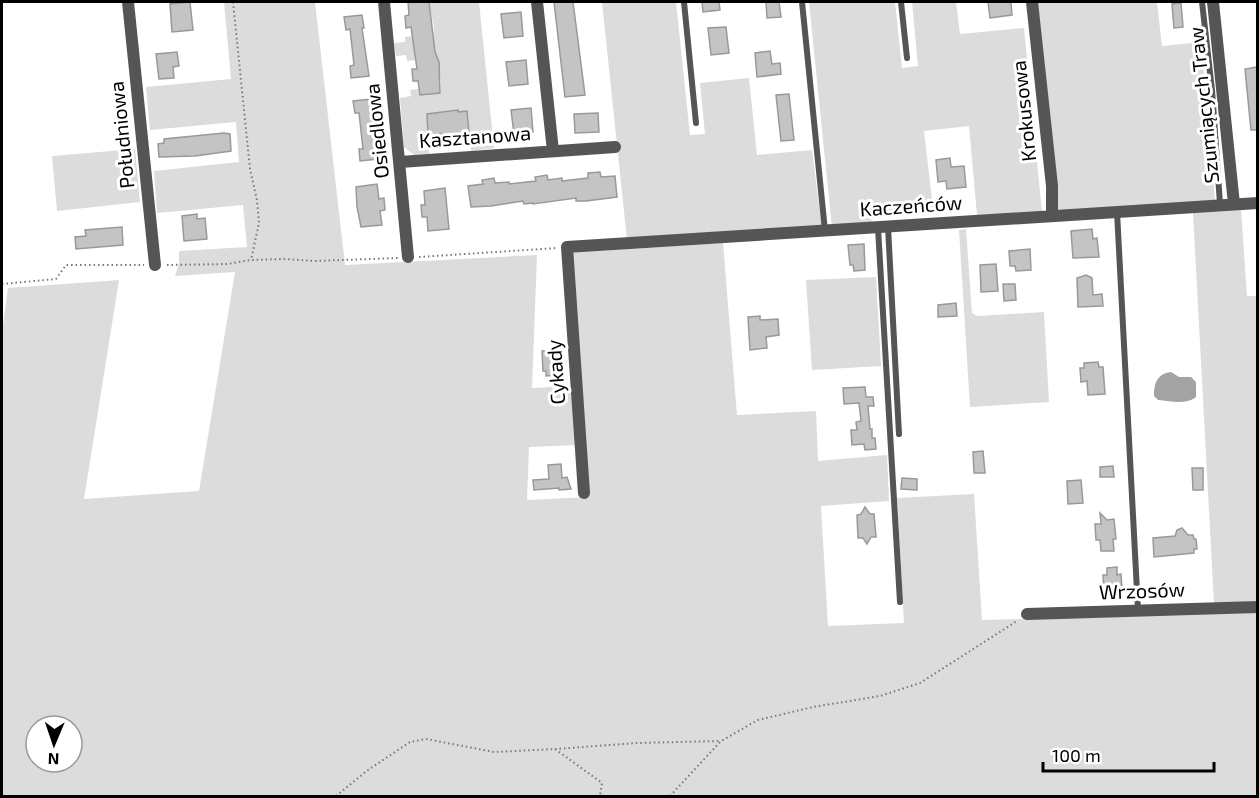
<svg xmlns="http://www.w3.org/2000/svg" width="1259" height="798" font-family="'Exo 2',sans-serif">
	<rect width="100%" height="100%" fill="#fff"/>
	<!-- green -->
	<path fill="#dcdcdc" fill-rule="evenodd" d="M224,2H315L345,265L537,255L532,388L572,386L577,445L529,447L527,500L589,497L570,253L723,243L737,415L816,411L818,461L887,455L889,501L821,506L828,626L904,623L897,498L974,494L982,620L1257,612V796H2V333L8,288L119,280L84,499L199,491L235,272L175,276L179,263V251L247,247L243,205L157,213L154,171L239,162L236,122L150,130L146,87L231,79ZM36,726H72V762H36Z
		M429,2H479L494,148L471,151L470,139H464L463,133L469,132L468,112H458L457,110L427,114L428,135H433L434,141H429V154L414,155L404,147L400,98L411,96L410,90L419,89L420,95L440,93L441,82L436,52L416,54V60L407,61L406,55L396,56L394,43L405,42V37L412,36L413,41L433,39L434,28Z
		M602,2H676L690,135L705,134L700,83L749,78L757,155L812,150L822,229L627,240Z
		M809,2H895L902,68L918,66L912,2H956L960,34L1024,28L1042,212L977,215L969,126L924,131L933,208L872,211L871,224L832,228Z
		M1037,2H1157L1162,46L1201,42L1215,201L1057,211Z
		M135,149L140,202L57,211L52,156Z
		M1241,210L1247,296H1257V601L1214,604L1193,213Z
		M966,229L972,313L977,316L1044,312L1049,402L970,407L959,230Z
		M876,277L881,366L812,370L806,280Z"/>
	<!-- water -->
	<path fill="#a3a3a3" d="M1171,372L1179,377H1191L1196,382V397C1187,405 1170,401 1158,400L1154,396C1154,383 1157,374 1171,372Z"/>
	<!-- building -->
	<path fill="#c4c4c4" stroke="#999" stroke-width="1.5" d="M190,2L193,30L172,32L170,4Z
		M408,2H429L435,52L439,62L440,93L420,95L418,81H413L412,69H417L411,27L406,28L405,16L409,15Z
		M554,2H573L585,95L565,97Z
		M702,2H719L720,10L703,12Z
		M766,2H779L781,17L767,18Z
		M988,2H1008L1011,3L1012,15L990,18Z
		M1181,3L1183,27L1174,28L1172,4Z
		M521,12L523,36L504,38L501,14Z
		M362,15L364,28H362L369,76L351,78L350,66L354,65L350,29L346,30L344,17Z
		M726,27L729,53L711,55L708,28Z
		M770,51L772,64L780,63L781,74L757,77L755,53Z
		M177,52L179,66L173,67L174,78L159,79L156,54Z
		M526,60L528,84L509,86L506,62Z
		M1257,67V130H1251L1245,69Z
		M789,94L794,140L781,141L776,95Z
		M371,99L373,111H371L378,159L360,161L359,149H363L359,113H355L353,101Z
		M531,108L533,132L514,134L511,110Z
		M458,110V112L467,111L469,132L455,134V138L443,139V134L428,135L427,114Z
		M598,113L599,132L575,133L574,114Z
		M224,133L230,134L231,151L195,156L159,157L158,144L164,143V139Z
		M950,158L951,167L964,166L966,187L947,189L946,181L938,182L936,160Z
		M600,172L601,177L615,176L617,197L586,201H576V198L533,204V203L524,204L523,201L491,206L471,207L468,186L483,184L482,180L494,178L495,183L509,182V184L536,181L535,177L547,175L548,180L562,178V181L588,178V173Z
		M377,184L379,199L384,198L385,210L380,211L382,225L361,227L357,207L356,187Z
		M445,188L449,229L428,231L427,217H422L421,205H425L424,191Z
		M197,214V219L205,218L207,239L184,241L182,216Z
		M122,227L123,245L76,249L75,237L86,236L85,230Z
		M1092,229L1093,239L1097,238L1099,257L1073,258L1071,231Z
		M864,244L865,270L854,271L853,265H850L848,245Z
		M1030,249L1031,270L1016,271L1015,266H1010L1009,251Z
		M996,264L998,291L981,292L980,265Z
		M1086,275L1092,278L1093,295L1102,294L1103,306L1078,307L1077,278Z
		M1003,284H1015L1016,300L1004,301Z
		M956,303L957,316L938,317V305Z
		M760,316V320L778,319L779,335L766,337L767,348L750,350L748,317Z
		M558,350L560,370H558V375L546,376V371H543L542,351Z
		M1098,362L1099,367H1103L1105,394L1088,395L1087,381L1081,382L1080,368H1084V363Z
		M865,387L866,397H873L874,406H868L870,429H872V438H875L876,449L865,450L864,444L852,445L851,430H857L856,422L861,421L859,403L844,404L843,388Z
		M983,451L985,473H974L973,452Z
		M561,464L562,478L567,477L571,489L559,490V488L534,490L533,480L549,479L548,465Z
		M1113,466L1114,477H1100V467Z
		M1192,468H1203V490H1193Z
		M902,478L917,479V490L901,489Z
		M1081,480L1083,503L1068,504L1067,481Z
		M865,507L870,514H874L876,537H871L867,544L863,538H858L857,515L861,514Z
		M1100,513L1107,520L1114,519L1116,539H1113L1114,551H1101L1100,540H1096L1095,524H1101Z
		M1182,528L1188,535H1193L1194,539H1196L1197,549H1194V553L1154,557L1153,538L1175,536L1177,530Z
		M1117,567V575L1121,574L1122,590L1118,591V593L1108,594V591L1104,592L1103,575H1107V568Z"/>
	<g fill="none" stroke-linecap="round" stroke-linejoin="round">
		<!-- path -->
		<path stroke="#777" stroke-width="2" stroke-dasharray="1.5 3" stroke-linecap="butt" d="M233,2L250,169L257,200L259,223L251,260
			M419,257L557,248
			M167,265L227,264L251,260L284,259L315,261L398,258
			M2,284L56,279L66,265H144
			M555,749L637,743L720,741
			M336,796L368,770L410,742L426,739L494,752L555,749L602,783L600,796
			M670,796L721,741L758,720L813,707L880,696L920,683L1017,621"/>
		<!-- service -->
		<path stroke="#555" stroke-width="6" d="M684,2L696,123
			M802,2L825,231
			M901,2L907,58
			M1202,2L1212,90L1220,204
			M1117,212L1138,610
			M888,227L899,434
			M878,228L900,602"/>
		<!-- minor -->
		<path stroke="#555" stroke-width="12" d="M128,2L155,265
			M384,2L408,257
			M537,2L553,151
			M1032,2L1052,186V216
			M1213,2L1234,204
			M400,162L615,147
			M584,493L567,247L1258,203
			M1027,614L1258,607"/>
	</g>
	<g text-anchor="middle" stroke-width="6" stroke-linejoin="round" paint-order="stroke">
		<!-- street labels -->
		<g font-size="20" fill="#000" stroke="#fff">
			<text transform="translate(1204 105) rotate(-96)" y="7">Szumiących Traw</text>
			<text transform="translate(1024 111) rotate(-96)" y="7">Krokusowa</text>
			<text transform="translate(377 131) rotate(-96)" y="7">Osiedlowa</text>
			<text transform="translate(122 135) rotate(-96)" y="7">Południowa</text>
			<text transform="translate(475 137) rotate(-4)" y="7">Kasztanowa</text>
			<text transform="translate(911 206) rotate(-4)" y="7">Kaczeńców</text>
			<text transform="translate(556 372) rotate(-94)" y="7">Cykady</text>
			<text transform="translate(1142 591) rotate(-2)" y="7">Wrzosów</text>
		</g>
	</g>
	<!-- border -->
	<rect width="1259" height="798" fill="none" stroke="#000000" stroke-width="6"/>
	<!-- north arrow -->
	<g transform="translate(54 744) rotate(182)"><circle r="28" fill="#ffffff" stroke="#999999" stroke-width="1.5"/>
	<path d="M0-4.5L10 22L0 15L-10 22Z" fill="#000000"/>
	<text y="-9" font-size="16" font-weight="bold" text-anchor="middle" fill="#000000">N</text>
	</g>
	<!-- scale -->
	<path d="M1043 762v9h171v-9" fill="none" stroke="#000000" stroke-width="3"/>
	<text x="1052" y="762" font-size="18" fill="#000000" stroke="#ffffff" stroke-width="4.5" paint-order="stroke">100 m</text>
</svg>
